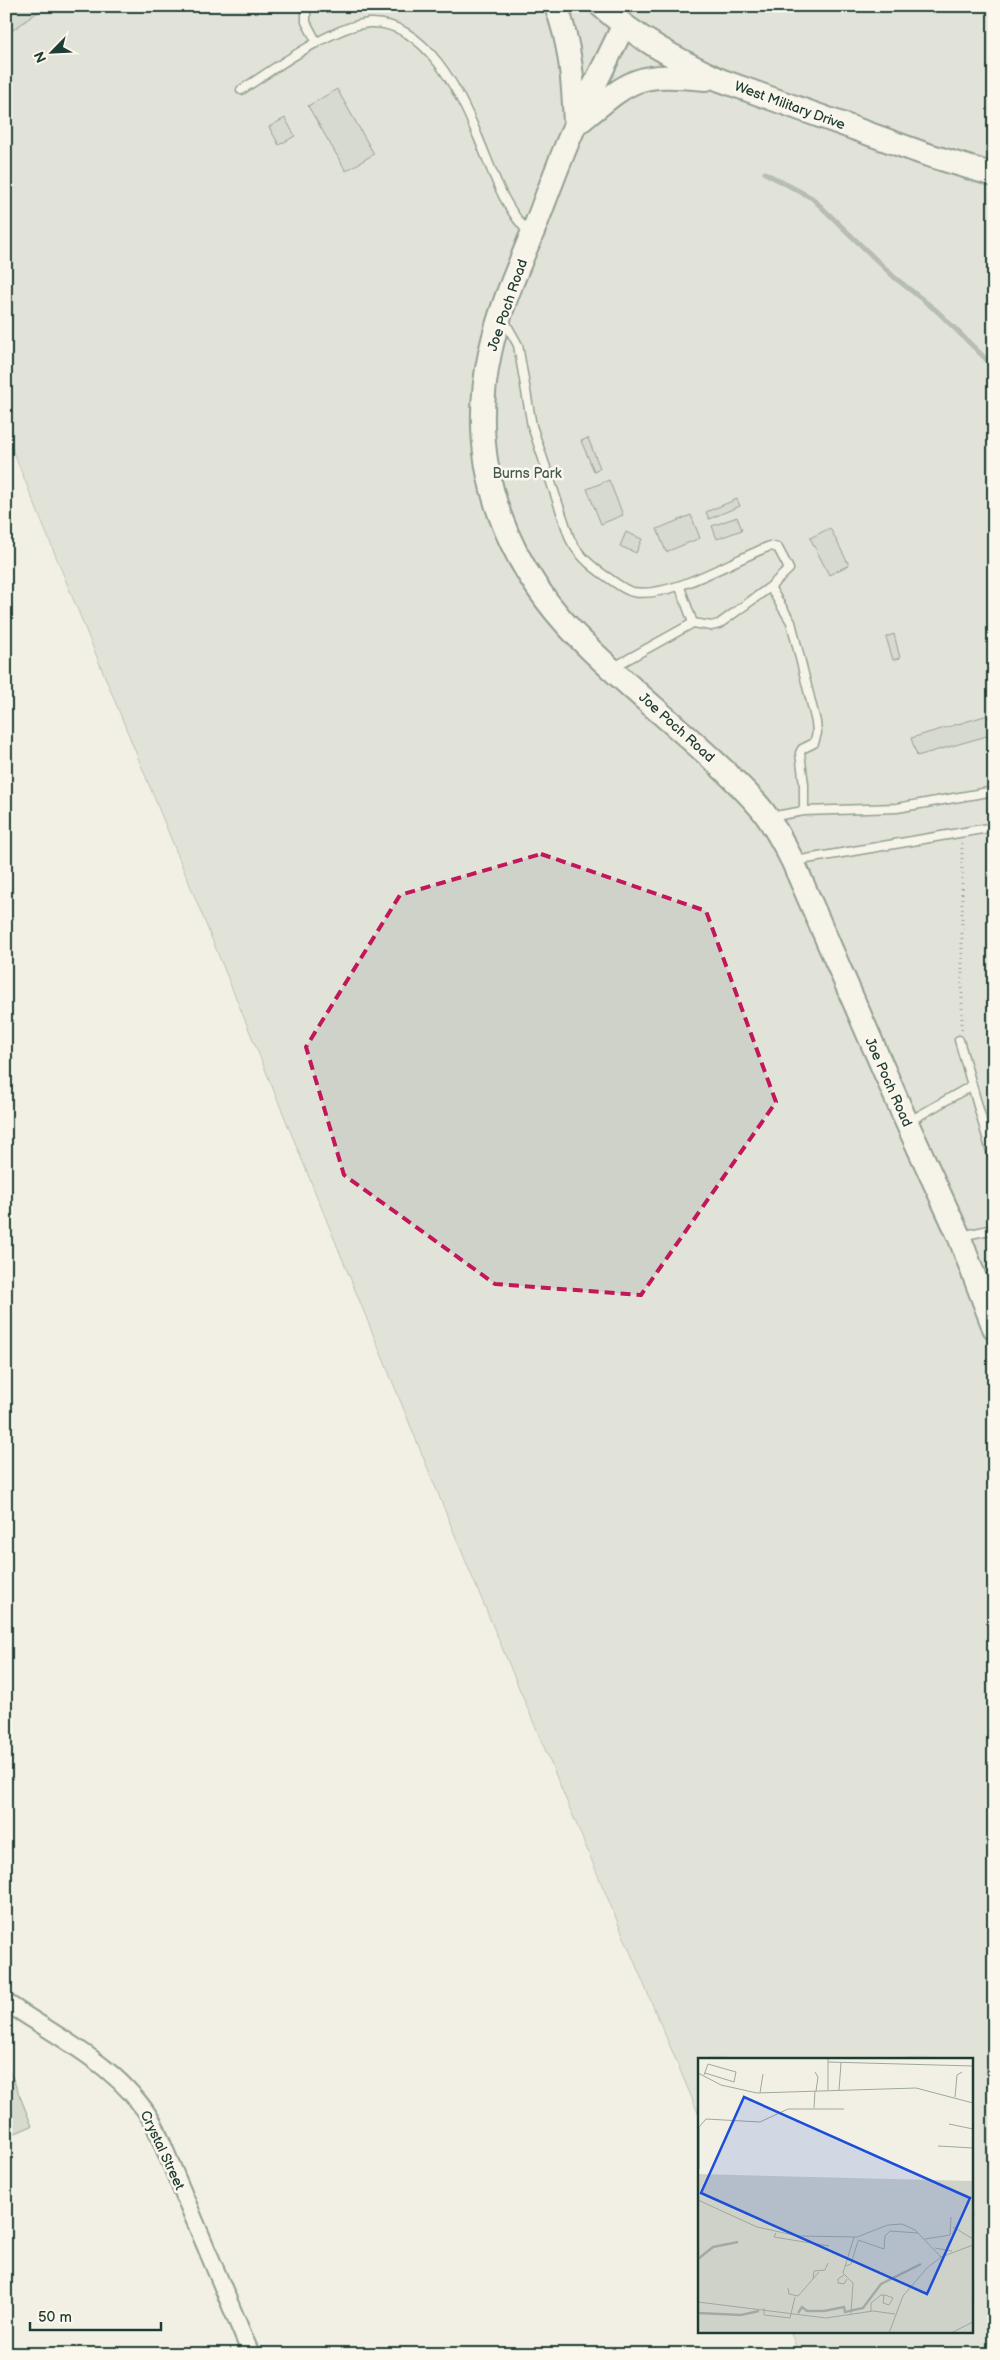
<svg xmlns="http://www.w3.org/2000/svg" width="1000" height="2360" font-family="'Balsamiq Sans',sans-serif">
	<rect width="100%" height="100%" fill="#f2f0e5"/>
	<filter id="ink" filterUnits="userSpaceOnUse"><feTurbulence type="fractalNoise" baseFrequency=".02" numOctaves="2"/><feDisplacementMap in="SourceGraphic" scale="10" xChannelSelector="R" yChannelSelector="G"/><feConvolveMatrix kernelMatrix="1 2 1 2 8 2 1 2 1" color-interpolation-filters="sRGB"/></filter>
	<g filter="url(#ink)">
		<!-- green -->
		<path fill="#cfd2c8" stroke="#77887e" d="M6,6H994V2354H799L790,2331H971V2059H699V2115L466,1562L6,434Z"/>
		<g fill="none" stroke-linecap="round" stroke-linejoin="round">
			<!-- stream -->
			<path stroke="#6e7f75" stroke-width="5" d="M765,173L812,198L894,277L937,311L994,367"/>
		</g>
		<!-- building -->
		<path fill="#b7beb3" stroke="#1f3d34" d="M6,6H46L6,35Z
			M337,89L374,154L346,171L308,106Z
			M285,118L295,136L279,145L269,127Z
			M588,438L600,468L594,471L581,441Z
			M609,480L623,515L601,524L587,489Z
			M737,499L740,506L709,519L706,512Z
			M691,515L700,538L666,552L657,529Z
			M737,517L742,530L717,539L712,526Z
			M830,528L849,565L829,575L810,538Z
			M626,532L642,539L636,553L620,546Z
			M894,634L900,658L893,660L886,637Z
			M988,715L994,734L917,756L911,738Z
			M6,2062L32,2126L6,2137Z"/>
		<g fill="none" stroke-linecap="round" stroke-linejoin="round">
			<!-- lane casing -->
			<g stroke="#1f3d34" stroke-width="11">
				<path id="lane" d="M306,6V22L317,43
					M241,90C273,70 332,26 369,23C425,20 461,94 478,137C493,172 503,207 530,234
					M504,320L518,345L532,426L570,539C578,555 592,567 607,577C615,582 624,590 633,592C671,599 733,560 770,546L778,548L789,569L770,587L719,624L711,626L693,623
					M770,587L791,622L816,722L817,733L814,743L802,749L800,753L804,784V811
					M612,668L693,623L680,587
					M769,817L804,811L897,808L994,791
					M795,861L994,827
					M959,1040L994,1162
					M908,1122L971,1086
					M961,1236L994,1229"/>
			</g>
			<!-- street casing -->
			<g stroke="#1f3d34" stroke-width="20">
				<path id="street" d="M6,2002C61,2040 119,2065 154,2124L251,2354"/>
			</g>
			<!-- secondary casing -->
			<g stroke="#1f3d34" stroke-width="26">
				<path id="secondary" d="M556,6C571,45 573,82 575,123
					M601,6C636,38 678,60 720,80L925,154L994,175
					M623,26C608,59 591,91 576,123C561,156 549,190 536,224C519,266 499,309 490,353C465,469 508,571 591,650C630,688 672,722 712,759C730,776 748,792 763,811C775,827 784,844 793,862L907,1123L959,1236L994,1328
					M582,120C634,77 637,73 706,79"/>
			</g>
			<!-- path -->
			<path stroke="#1f3d34" stroke-width="3" stroke-dasharray="1 4" stroke-linecap="butt" d="M962,1029V843"/>
			<!-- lane -->
			<use href="#lane" stroke="#fbf7ec" stroke-width="8"/>
			<!-- street -->
			<use href="#street" stroke="#fbf7ec" stroke-width="16"/>
			<!-- secondary -->
			<use href="#secondary" stroke="#fbf7ec" stroke-width="22"/>
		</g>
	</g>
	<!-- marked area -->
	<path d="M0 0H1000V2360H0ZM541,854L706,911L776,1102L641,1295L495,1284L344,1175L306,1047L400,895Z" fill="#f2f0e5" fill-opacity=".55" fill-rule="evenodd"/>
	<path fill="none" stroke="#c2185b" stroke-width="4" stroke-dasharray="10 6" stroke-linejoin="round" d="M541,854L706,911L776,1102L641,1295L495,1284L344,1175L306,1047L400,895Z"/>
	<g text-anchor="middle" stroke-width="5" stroke-linejoin="round" paint-order="stroke">
		<!-- street labels -->
		<g font-size="14" fill="#1f3d34" stroke="#fbf7ec">
			<text transform="translate(790 105) rotate(20)" y="5">West Military Drive</text>
			<text transform="translate(507 305) rotate(-71)" y="5">Joe Poch Road</text>
			<text transform="translate(677 727) rotate(42)" y="5">Joe Poch Road</text>
			<text transform="translate(889 1082) rotate(66)" y="5">Joe Poch Road</text>
			<text transform="translate(163 2150) rotate(65)" y="5">Crystal Street</text>
		</g>
		<!-- park labels -->
		<g font-size="14" fill="#425b52" stroke="#fbf7ec">
			<text x="527" y="478">Burns Park</text>
		</g>
	</g>
	<!-- overview -->
	<g transform="translate(698 2058)">
		<rect width="275" height="275" fill="#f2f0e5"/>
		<path d="M0,116L275,123V275H0Z" fill="#cfd2c8"/>
		<path fill="none" stroke="#a2aba1" stroke-width="2.5" d="M0,201L15,189L40,184M0,255L43,257L61,253M100,255L104,249L109,253H126L146,249L147,254L165,250L183,226L223,206"/>
		<path fill="none" stroke="#9ea89e" stroke-width="1" d="M130,4L275,8M117,14L120,19L118,33M0,15L23,27L59,35L218,30L275,45M6,17L10,6L38,14L36,24L7,15M130,32V0M141,32L143,5M62,35L65,16M257,39L259,17L264,14M116,50L117,33M251,66L275,71M240,88L275,90M1,111V69L8,61L62,64L90,51H146M0,142L59,169L100,178L159,179L190,167L204,166L217,172L243,199M255,169L275,181M78,175L76,179L131,188M227,181L252,177L253,159M160,182L186,191L187,178L192,173L220,175M237,190L254,193M148,208L153,206L160,183M121,214L115,221L116,213L127,212L130,205M146,217L140,221V225L146,226L149,221M90,230L91,236L100,238L115,221M0,244L128,260L175,253L197,256M66,250V257L92,260L97,239M173,253V245L183,237H187L195,240L191,247L185,245L186,237M153,256L155,225L145,215L156,179M191,275L205,238L229,210L243,199L275,187M253,275L275,264"/>
		<path fill="#1d4ed8" fill-opacity="0.15" stroke="#1d4ed8" stroke-width="2.5" d="M46,39L272,140L229,236L3,135Z"/>
		<rect width="275" height="275" fill="none" stroke="#1f3d34" stroke-width="2.5"/>
	</g>
	<!-- margin -->
	<rect width="1000" height="2360" fill="none" stroke="#fbf7ec" stroke-width="25"/>
	<rect x="12" y="12" width="975" height="2335" fill="none" stroke="#1f3d34" stroke-width="2" filter="url(#ink)"/>
	<!-- north arrow -->
	<g transform="translate(52 52) rotate(246)" stroke="#fbf7ec" stroke-width="4" paint-order="stroke">
	<path d="M0-4L9 19L0 12L-9 19Z" fill="#1f3d34"/>
	<text y="-8" font-size="14" font-weight="bold" text-anchor="middle" fill="#1f3d34">N</text>
	</g>
	<!-- scale -->
	<path d="M30 2322v8h131v-8" fill="none" stroke="#1f3d34" stroke-width="2.5"/>
	<text x="38" y="2322" font-size="15" fill="#1f3d34" stroke="#fbf7ec" stroke-width="4" paint-order="stroke">50 m</text>
</svg>
